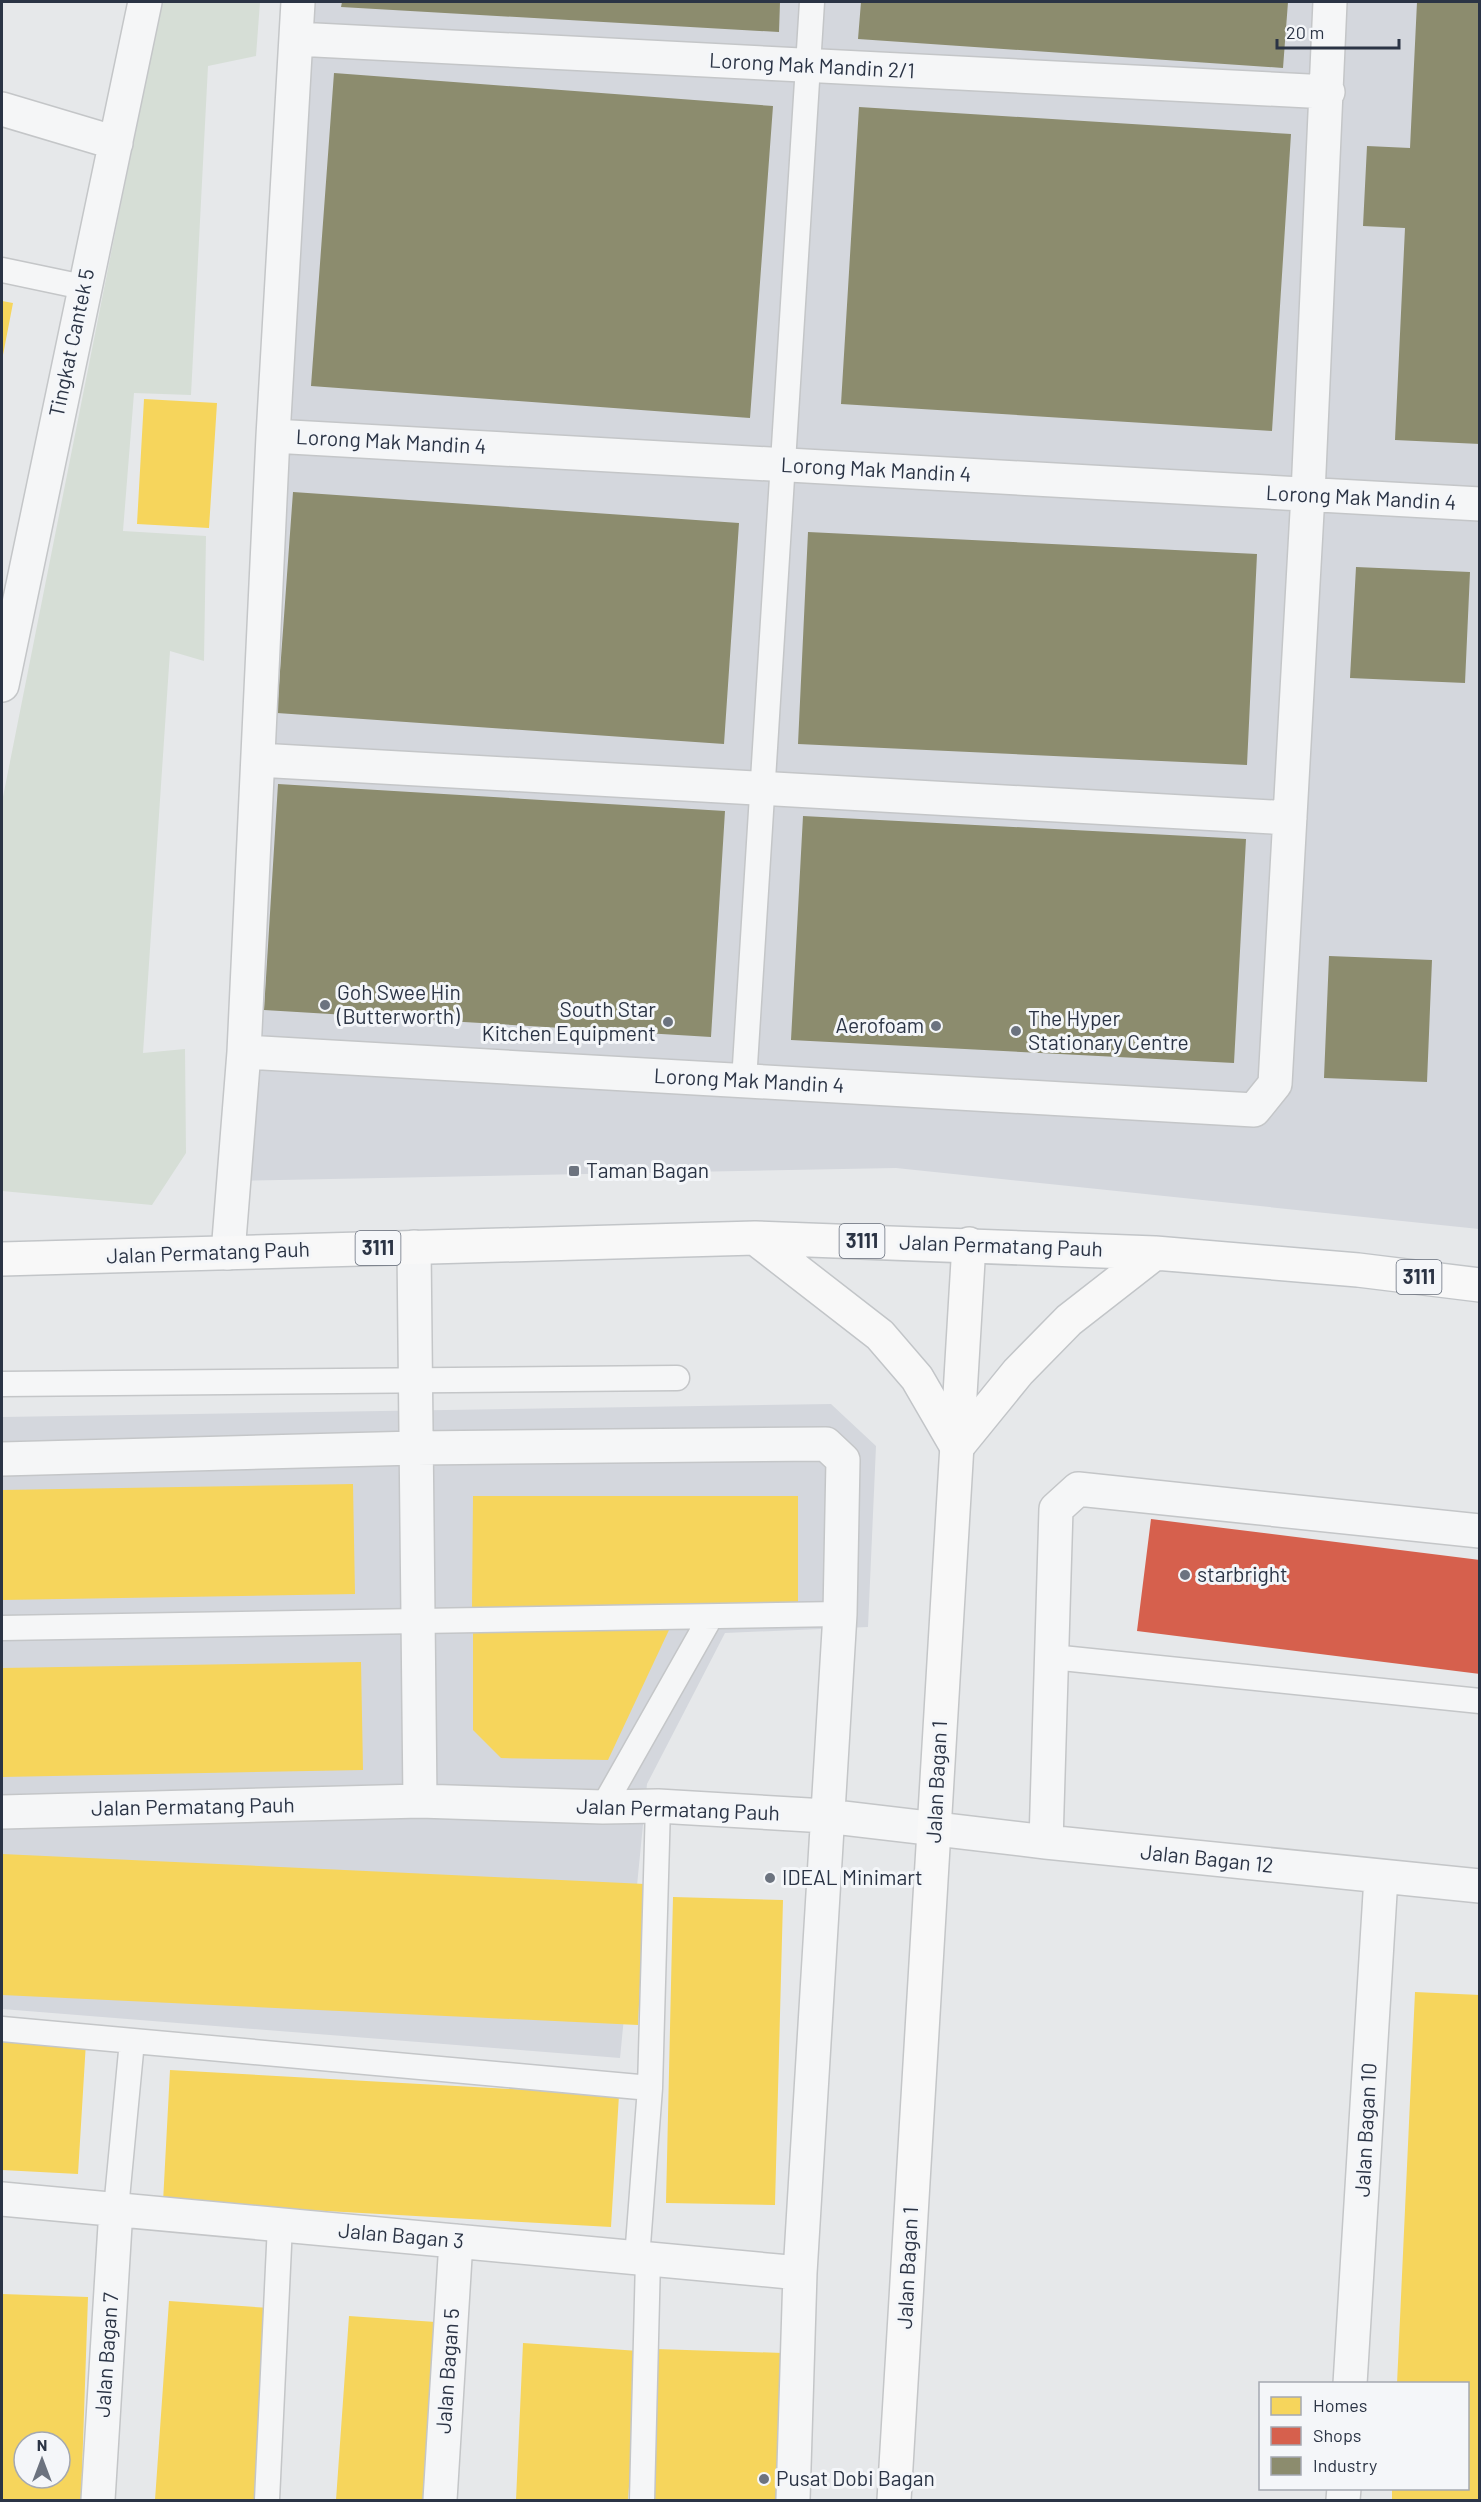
<svg xmlns="http://www.w3.org/2000/svg" width="1481" height="2502" font-family="Barlow,sans-serif">
	<rect width="100%" height="100%" fill="#e6e8ea"/>
	<!-- built -->
	<path fill="#d4d7dd" d="M288,2H1479V1229L896,1168L231,1181Z
		M831,1404L876,1446L868,1627L725,1633L647,1784L620,2058L2,2009V1417Z"/>
	<!-- green -->
	<path fill="#d6ded6" d="M161,2H260L256,56L208,66L191,395L134,393L123,531L206,536L204,661L170,651L143,1053L185,1049L186,1153L152,1205L2,1191V802Z"/>
	<!-- homes -->
	<path fill="#f6d55c" fill-rule="evenodd" d="M2,301L13,303L3,355H2Z
		M144,399L217,403L209,528L137,524Z
		M353,1484L355,1594L2,1600V1490Z
		M473,1496H798V1607L472,1608Z
		M669,1630L608,1760L501,1758L473,1730V1632Z
		M361,1662L363,1770L2,1777V1668Z
		M2,1854L645,1884L638,2025L2,1995Z
		M673,1897L783,1900L775,2205L666,2203Z
		M1415,1992L1480,1995V2500H1392V2488H1468V2384H1397Z
		M2,2037L86,2042L78,2174L2,2170Z
		M170,2070L619,2095L611,2227L163,2202Z
		M2,2294L88,2297L81,2500H2ZM24,2442H60V2478H24Z
		M169,2301L270,2308L257,2500H155Z
		M349,2316L450,2323L438,2500H336Z
		M523,2343L639,2351L628,2500H516Z
		M655,2349L783,2353L778,2500H651Z"/>
	<!-- shops -->
	<path fill="#d6604d" d="M1151,1519L1480,1560V1674L1137,1631Z"/>
	<!-- industry -->
	<path fill="#8c8c6e" d="M342,2H780L779,32L341,7Z
		M861,2H1288L1283,68L858,39Z
		M1417,2H1480V444L1395,440L1405,228L1363,226L1367,146L1410,148Z
		M334,73L773,106L750,418L311,386Z
		M859,107L1291,134L1272,431L841,404Z
		M293,492L739,523L724,744L277,713Z
		M808,532L1257,554L1247,765L798,744Z
		M1356,567L1470,572L1465,683L1350,678Z
		M278,784L725,811L711,1037L264,1010Z
		M803,816L1246,839L1234,1063L791,1040Z
		M1329,956L1432,960L1427,1082L1324,1078Z"/>
	<g fill="none" stroke-linecap="round" stroke-linejoin="round">
		<!-- lane casing -->
		<g stroke="#c4c6c8" stroke-width="27">
			<path id="lane" d="M2,270L83,287
				M744,1081L812,2
				M2,1384L677,1378
				M2,1628L840,1614
				M1052,1657L1480,1701
				M603,1807L710,1618
				M2,2029L650,2088
				M116,2209L132,2041
				M637,2258L650,2088L658,1806
				M267,2500L280,2225
				M642,2500L648,2259"/>
		</g>
		<!-- street casing -->
		<g stroke="#c4c6c8" stroke-width="36">
			<path id="street" d="M296,39L1328,92
				M2,109L116,143
				M273,436L1480,504
				M2,685L145,2
				M258,760L1290,818
				M244,1052L1254,1110L1275,1084L1308,494L1330,2
				M414,1247L420,1801
				M228,1253L244,1052L273,436L298,2
				M2,1459L416,1448L826,1444L843,1460L840,1614L800,2273L793,2500
				M2,1812L420,1801L603,1807L658,1806L826,1816L1046,1842L1480,1886
				M1046,1842L1056,1509L1078,1489L1480,1531
				M2,2199L800,2273
				M1350,2384L1381,1877
				M98,2500L116,2209
				M440,2500L456,2241
				M1343,2500L1344,2488"/>
		</g>
		<!-- secondary casing -->
		<g stroke="#c4c6c8" stroke-width="36">
			<path id="secondary" d="M894,2500L969,1244"/>
		</g>
		<!-- primary casing -->
		<g stroke="#c2c5c8" stroke-width="36">
			<path id="primary" d="M755,1238L880,1335L917,1378L957,1447L1018,1372L1069,1320L1155,1253
				M2,1259L755,1238L1155,1253L1358,1270L1480,1285"/>
		</g>
		<!-- lane -->
		<use href="#lane" stroke="#f5f6f7" stroke-width="24"/>
		<!-- street -->
		<use href="#street" stroke="#f5f6f7" stroke-width="33"/>
		<!-- secondary -->
		<use href="#secondary" stroke="#f8f8f8" stroke-width="33"/>
		<!-- primary -->
		<use href="#primary" stroke="#f8f8f8" stroke-width="33"/>
	</g>
	<!-- markers -->
	<g fill="#6c737f" stroke="#f4f6f9" stroke-width="2">
		<circle cx="325" cy="1005" r="6"/>
		<circle cx="668" cy="1022" r="6"/>
		<circle cx="936" cy="1026" r="6"/>
		<circle cx="1016" cy="1031" r="6"/>
		<rect x="568" y="1165" width="12" height="12" rx="3"/>
		<circle cx="1185" cy="1575" r="6"/>
		<circle cx="770" cy="1878" r="6"/>
		<circle cx="764" cy="2479" r="6"/>
	</g>
	<g text-anchor="middle" stroke-width="6" stroke-linejoin="round" paint-order="stroke">
		<!-- shield labels -->
		<g fill="#f4f6f9" stroke="#676e7b" stroke-width="1.5">
			<rect x="839.5" y="1224" width="45" height="34" rx="4.5"/>
			<rect x="355.5" y="1231" width="45" height="34" rx="4.5"/>
			<rect x="1396.5" y="1260" width="45" height="34" rx="4.5"/>
		</g>
		<g font-size="20" font-weight="bold" fill="#2b3445">
			<text x="862" y="1248">3111</text>
			<text x="378" y="1255">3111</text>
			<text x="1419" y="1284">3111</text>
		</g>
		<!-- street labels -->
		<g font-size="21" fill="#2b3445" stroke="#f4f6f9">
			<text transform="translate(812 66) rotate(3)" y="7">Lorong Mak Mandin 2/1</text>
			<text transform="translate(72 343) rotate(-78)" y="7">Tingkat Cantek 5</text>
			<text transform="translate(391 442) rotate(3)" y="7">Lorong Mak Mandin 4</text>
			<text transform="translate(876 470) rotate(3)" y="7">Lorong Mak Mandin 4</text>
			<text transform="translate(1361 498) rotate(3)" y="7">Lorong Mak Mandin 4</text>
			<text transform="translate(749 1081) rotate(3)" y="7">Lorong Mak Mandin 4</text>
			<text transform="translate(1001 1246) rotate(2)" y="7">Jalan Permatang Pauh</text>
			<text transform="translate(208 1253) rotate(-2)" y="7">Jalan Permatang Pauh</text>
			<text transform="translate(937 1782) rotate(-87)" y="7">Jalan Bagan 1</text>
			<text transform="translate(193 1807) rotate(-1)" y="7">Jalan Permatang Pauh</text>
			<text transform="translate(678 1810) rotate(2)" y="7">Jalan Permatang Pauh</text>
			<text transform="translate(1207 1859) rotate(6)" y="7">Jalan Bagan 12</text>
			<text transform="translate(1366 2130) rotate(-87)" y="7">Jalan Bagan 10</text>
			<text transform="translate(401 2236) rotate(5)" y="7">Jalan Bagan 3</text>
			<text transform="translate(908 2268) rotate(-87)" y="7">Jalan Bagan 1</text>
			<text transform="translate(107 2355) rotate(-86)" y="7">Jalan Bagan 7</text>
			<text transform="translate(448 2371) rotate(-86)" y="7">Jalan Bagan 5</text>
		</g>
		<!-- poi labels -->
		<g font-size="21" fill="#2b3445" stroke="#f4f6f9" text-anchor="start">
			<text x="337" y="1000">Goh Swee Hin<tspan x="337" dy="24">(Butterworth)</tspan></text>
			<text x="656" y="1017" text-anchor="end">South Star<tspan x="656" dy="24">Kitchen Equipment</tspan></text>
			<text x="1028" y="1026">The Hyper<tspan x="1028" dy="24">Stationary Centre</tspan></text>
			<text x="924" y="1033" text-anchor="end">Aerofoam</text>
			<text x="586" y="1178">Taman Bagan</text>
			<text x="1197" y="1582">starbright</text>
			<text x="782" y="1885">IDEAL Minimart</text>
			<text x="776" y="2486">Pusat Dobi Bagan</text>
		</g>
	</g>
	<!-- border -->
	<rect width="1481" height="2502" fill="none" stroke="#2b3445" stroke-width="6"/>
	<!-- legend -->
	<rect x="1259" y="2382" width="210" height="108" fill="#f4f6f9" stroke="#a4a8b1" stroke-width="1.5"/>
	<rect x="1271" y="2397" width="30" height="18" fill="#f6d55c" stroke="#a4a8b1" stroke-width="1.5"/>
	<text x="1313" y="2412" font-size="18" fill="#2b3445">Homes</text>
	<rect x="1271" y="2427" width="30" height="18" fill="#d6604d" stroke="#a4a8b1" stroke-width="1.5"/>
	<text x="1313" y="2442" font-size="18" fill="#2b3445">Shops</text>
	<rect x="1271" y="2457" width="30" height="18" fill="#8c8c6e" stroke="#a4a8b1" stroke-width="1.5"/>
	<text x="1313" y="2472" font-size="18" fill="#2b3445">Industry</text>
	<!-- north arrow -->
	<g transform="translate(42 2460)"><circle r="28" fill="#f4f6f9" stroke="#a4a8b1" stroke-width="1.5"/>
	<path d="M0-4.5L10 22L0 15L-10 22Z" fill="#6c737f"/>
	<text y="-9" font-size="16" font-weight="bold" text-anchor="middle" fill="#2b3445">N</text>
	</g>
	<!-- scale -->
	<path d="M1277 39v9h122v-9" fill="none" stroke="#2b3445" stroke-width="3"/>
	<text x="1286" y="39" font-size="18" fill="#2b3445" stroke="#f4f6f9" stroke-width="4.5" paint-order="stroke">20 m</text>
</svg>
